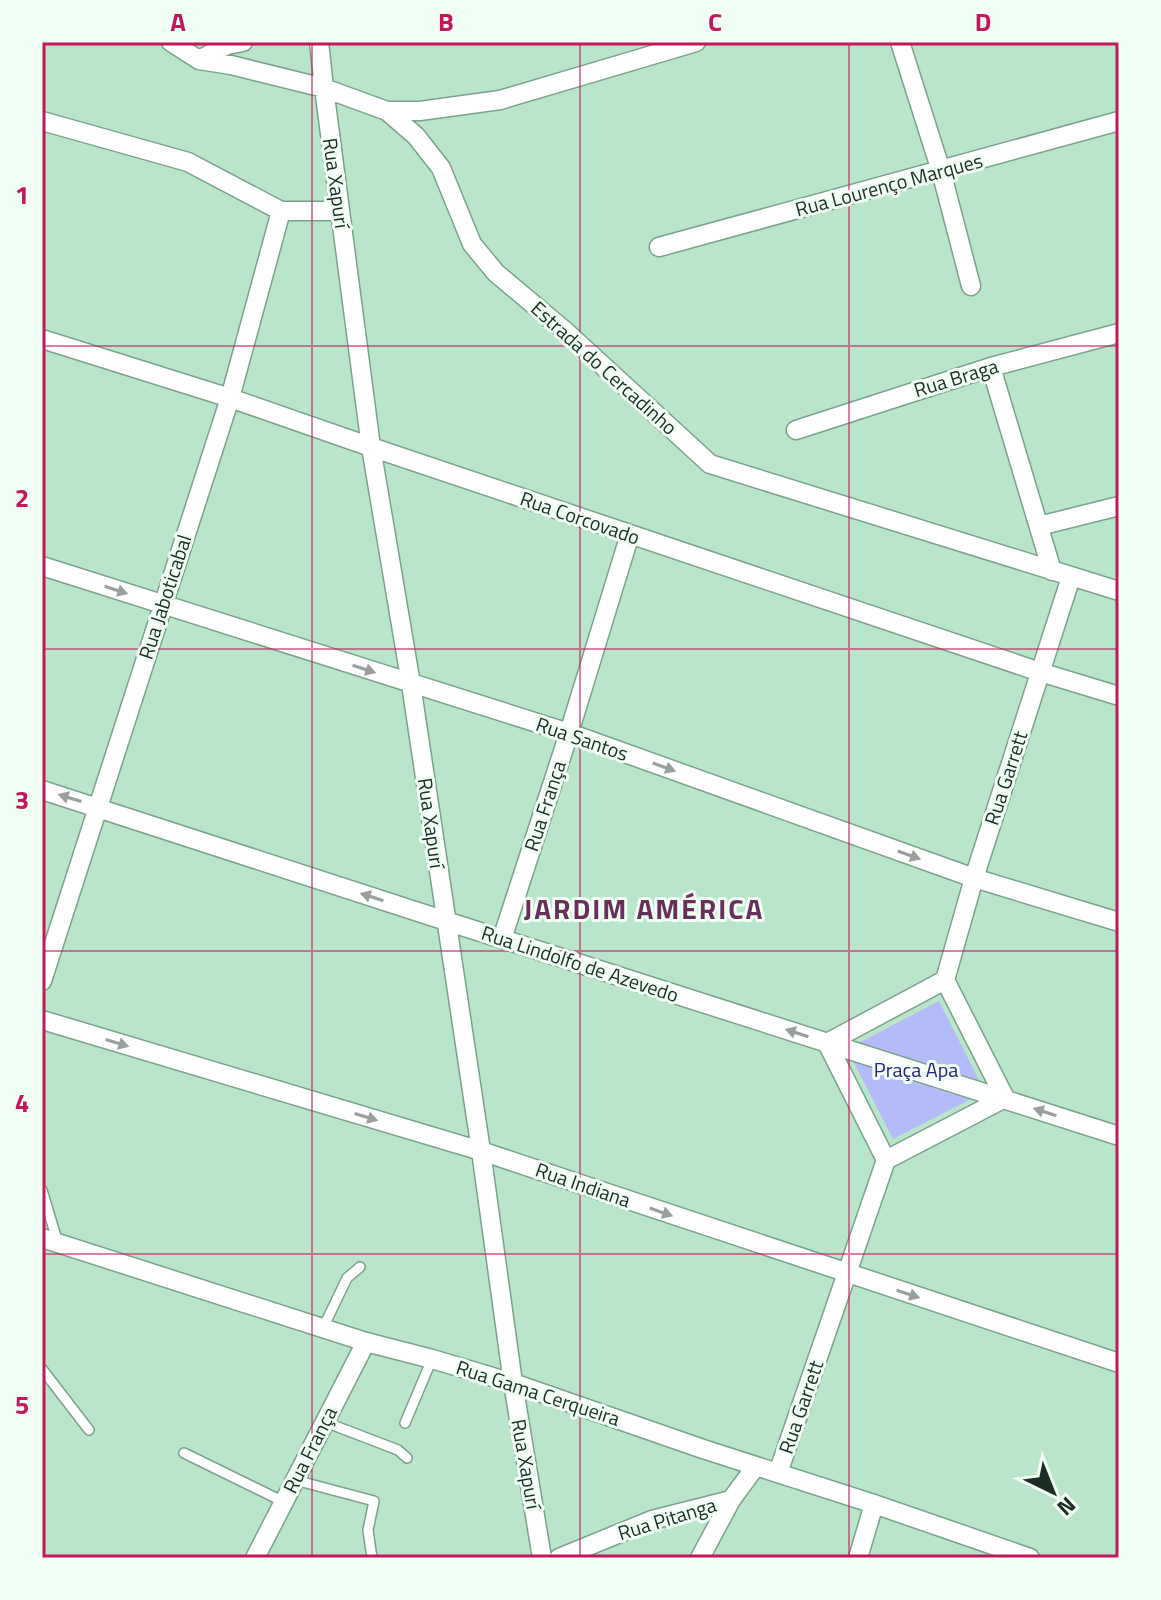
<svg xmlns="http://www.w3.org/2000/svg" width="1161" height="1600" font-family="'Titillium Web',sans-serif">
	<rect width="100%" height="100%" fill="#b9e6cb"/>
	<!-- green -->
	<path fill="#b3bcf8" d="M939,1001L985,1092L893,1139L847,1049Z"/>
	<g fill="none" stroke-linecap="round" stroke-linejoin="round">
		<!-- lane casing -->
		<g stroke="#79a38a" stroke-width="12">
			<path id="lane" d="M42,1190L58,1243
				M323,1328L347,1278L360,1267
				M42,1369L89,1430
				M325,1422L398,1450L407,1458
				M405,1423L432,1359
				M184,1453L284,1502
				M295,1480L374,1501L368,1530L372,1558"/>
		</g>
		<!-- street casing -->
		<g stroke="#79a38a" stroke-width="21">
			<path id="street" d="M171,42L199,60L231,65L324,88L387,111L416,136L441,168L472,244L496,273L565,331L710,464L1119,591
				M319,42L324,88L371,447L411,684L481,1151L513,1383L542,1558
				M900,42L941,171L971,286
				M199,60L227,45L243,42
				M387,111H420L500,100L696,42
				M42,121L188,162L281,211H340
				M659,247L1119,121
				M42,339L230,398L371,447L1040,672L1119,696
				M991,367L1052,571
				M796,430L991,367L1119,333
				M1039,526L1119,506
				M42,566L569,733L974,878L1119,922
				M42,790L446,921L1119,1136
				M502,939L569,733L630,534
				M945,980L1005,1098L886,1160L827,1043Z
				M945,980L974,878L1071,577
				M42,981L230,398L281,211
				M42,1020L481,1151L1119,1363
				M42,1238L366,1342L432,1359L513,1383L703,1449L874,1504L1030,1558
				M778,1473L886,1160
				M255,1558L366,1342
				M559,1558L652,1520L731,1500
				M700,1558L731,1500L756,1466
				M858,1558L874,1504"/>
		</g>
		<!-- lane -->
		<use href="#lane" stroke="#fff" stroke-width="9"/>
		<!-- street -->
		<use href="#street" stroke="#fff" stroke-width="18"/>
	</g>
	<!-- one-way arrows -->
	<defs><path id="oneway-solid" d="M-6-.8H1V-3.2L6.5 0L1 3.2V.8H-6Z" transform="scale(2)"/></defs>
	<g fill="#99a09c">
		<use href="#oneway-solid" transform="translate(116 590) rotate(18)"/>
		<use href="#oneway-solid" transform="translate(364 669) rotate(18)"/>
		<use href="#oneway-solid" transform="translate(664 767) rotate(20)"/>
		<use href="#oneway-solid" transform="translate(70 798) rotate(-163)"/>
		<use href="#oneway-solid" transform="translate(909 855) rotate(20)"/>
		<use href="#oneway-solid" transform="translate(372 897) rotate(-162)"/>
		<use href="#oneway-solid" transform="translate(797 1033) rotate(-162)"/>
		<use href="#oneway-solid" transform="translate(117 1043) rotate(17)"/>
		<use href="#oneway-solid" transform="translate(1045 1112) rotate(-162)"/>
		<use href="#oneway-solid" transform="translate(366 1117) rotate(17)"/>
		<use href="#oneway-solid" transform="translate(661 1212) rotate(19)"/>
		<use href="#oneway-solid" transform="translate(908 1294) rotate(18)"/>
	</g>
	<!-- grid -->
	<path fill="none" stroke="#c2185b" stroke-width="2" stroke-opacity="0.55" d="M312,42V1558M580,42V1558M849,42V1558M42,346H1119M42,649H1119M42,951H1119M42,1254H1119"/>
	<g text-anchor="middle" stroke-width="6" stroke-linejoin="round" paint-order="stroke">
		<!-- street labels -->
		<g font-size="20" fill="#1c2d23" stroke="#f1fef6">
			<text transform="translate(336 183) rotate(82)" y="7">Rua Xapurí</text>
			<text transform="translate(889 185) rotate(-15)" y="7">Rua Lourenço Marques</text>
			<text transform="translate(604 368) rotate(42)" y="7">Estrada do Cercadinho</text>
			<text transform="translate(956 378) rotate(-17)" y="7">Rua Braga</text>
			<text transform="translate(580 518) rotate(19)" y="7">Rua Corcovado</text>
			<text transform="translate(165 597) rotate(-72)" y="7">Rua Jaboticabal</text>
			<text transform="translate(582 739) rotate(19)" y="7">Rua Santos</text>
			<text transform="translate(1006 778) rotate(-72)" y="7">Rua Garrett</text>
			<text transform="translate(545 806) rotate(-72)" y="7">Rua França</text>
			<text transform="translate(431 823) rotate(82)" y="7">Rua Xapurí</text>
			<text transform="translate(580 964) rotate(18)" y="7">Rua Lindolfo de Azevedo</text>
			<text transform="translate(583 1185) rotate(19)" y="7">Rua Indiana</text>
			<text transform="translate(538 1393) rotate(18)" y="7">Rua Gama Cerqueira</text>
			<text transform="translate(801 1407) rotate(-71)" y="7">Rua Garrett</text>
			<text transform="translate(310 1450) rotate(-63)" y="7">Rua França</text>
			<text transform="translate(526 1464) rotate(80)" y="7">Rua Xapurí</text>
			<text transform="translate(667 1519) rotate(-17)" y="7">Rua Pitanga</text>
		</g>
		<!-- park labels -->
		<g font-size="20" fill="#292082" stroke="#f1fef6">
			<text x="916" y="1077">Praça Apa</text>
		</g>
		<!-- district labels -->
		<g font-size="28" font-weight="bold" letter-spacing="2" fill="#682f5a" stroke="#f1fef6">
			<text x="644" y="919">JARDIM AMÉRICA</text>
		</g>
	</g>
	<!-- border -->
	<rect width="1161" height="1600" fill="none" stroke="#f1fef6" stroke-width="88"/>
	<!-- north arrow -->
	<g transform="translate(1053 1492) rotate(137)" stroke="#f1fef6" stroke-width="6" paint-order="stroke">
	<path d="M0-6L14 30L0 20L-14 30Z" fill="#1c2d23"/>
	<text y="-12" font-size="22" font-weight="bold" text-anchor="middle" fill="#1c2d23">N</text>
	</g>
	<rect x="44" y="44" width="1073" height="1512" fill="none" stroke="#c2185b" stroke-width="3"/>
	<g font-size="26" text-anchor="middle" font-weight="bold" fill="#c2185b">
		<text x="178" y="31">A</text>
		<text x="446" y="31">B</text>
		<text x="715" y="31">C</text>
		<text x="983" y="31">D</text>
		<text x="22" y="204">1</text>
		<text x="22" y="507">2</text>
		<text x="22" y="809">3</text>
		<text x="22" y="1112">4</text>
		<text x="22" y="1414">5</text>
	</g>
</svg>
